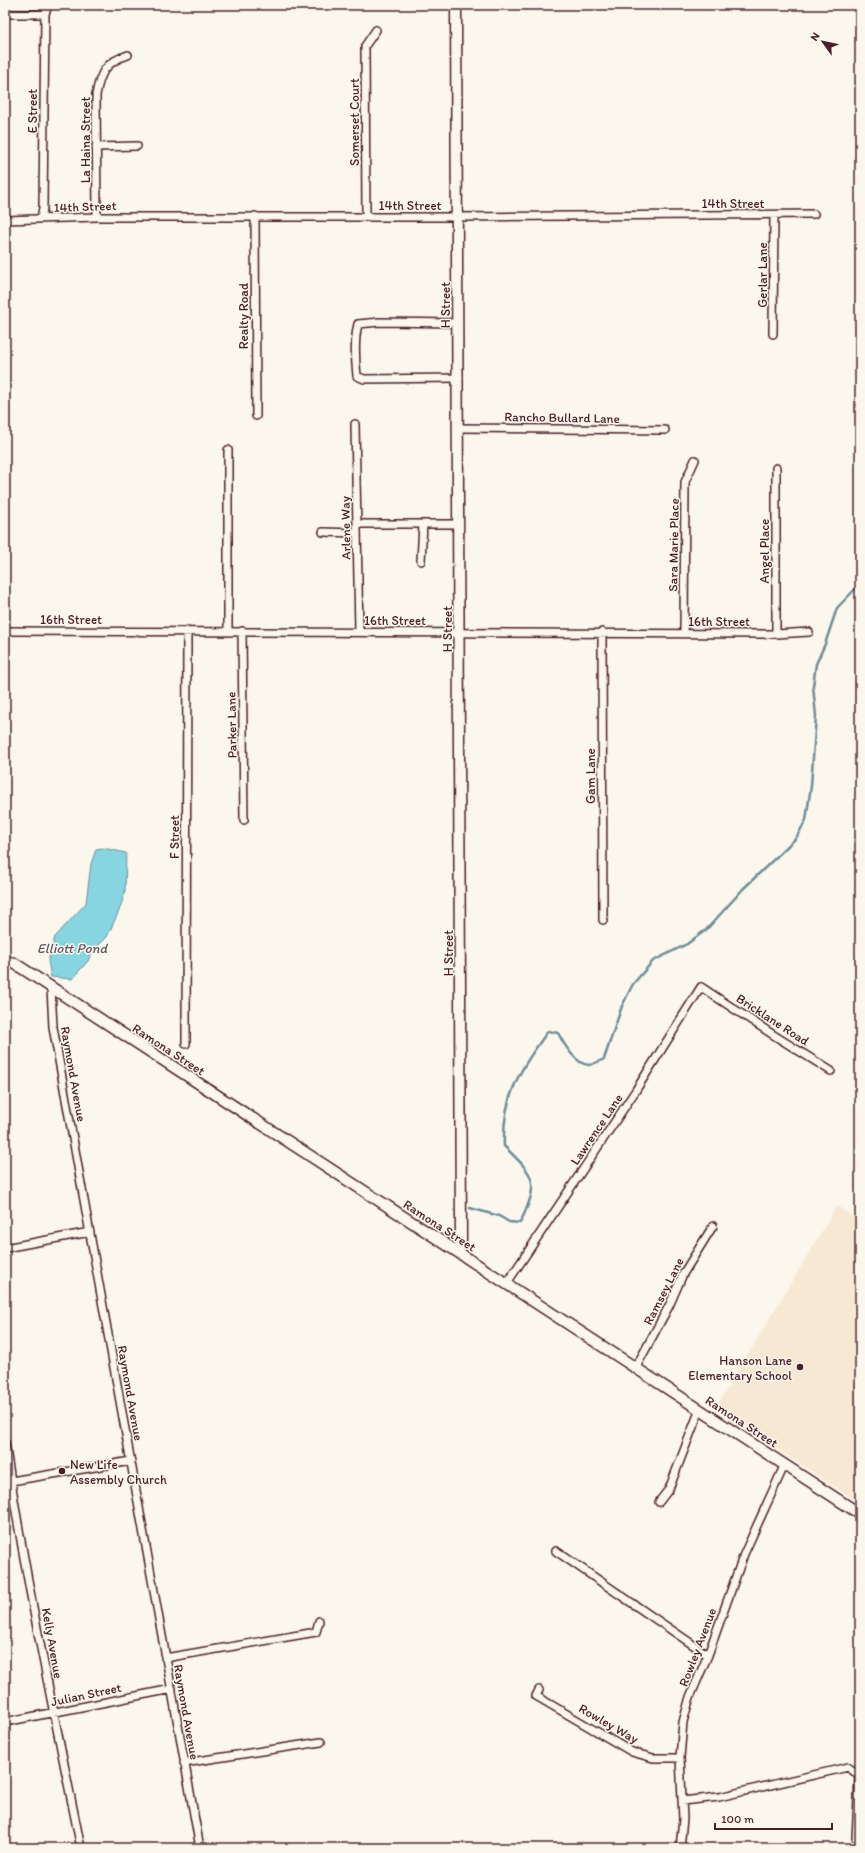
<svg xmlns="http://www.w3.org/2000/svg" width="865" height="1853" font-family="Itim,sans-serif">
	<rect width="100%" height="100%" fill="#fbf7ec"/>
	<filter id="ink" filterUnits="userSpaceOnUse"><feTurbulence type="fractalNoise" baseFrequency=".025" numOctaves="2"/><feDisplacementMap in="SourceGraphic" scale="8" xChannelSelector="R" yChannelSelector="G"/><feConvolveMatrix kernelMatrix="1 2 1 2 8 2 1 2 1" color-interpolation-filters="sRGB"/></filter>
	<g filter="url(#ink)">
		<!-- built -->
		<path fill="#f7e8d4" d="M837,1206L860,1221V1503L778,1450L717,1406Z"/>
		<!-- water -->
		<path fill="#86d6e2" stroke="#6e8d99" d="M103,848L126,853L125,892L119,911L107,937L93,951L88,961L72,979L51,977L48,961L55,937L86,903L91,864L96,849Z"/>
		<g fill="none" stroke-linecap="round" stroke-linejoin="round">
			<!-- stream -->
			<path stroke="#6e8d99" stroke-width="2.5" d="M470,1208L499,1216L509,1222L520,1223C540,1181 536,1177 504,1146C502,1096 520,1070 548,1031L558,1033C563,1043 576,1065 589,1065C594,1064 600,1061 604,1059L622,1006L633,984L653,961L687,944L707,929L743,889L796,838L806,820L811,786L816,716L813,686L816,664L825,644L837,608L860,584"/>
			<!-- street casing -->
			<g stroke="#4a1f2b" stroke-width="10">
				<path id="street" d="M5,14H45
					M96,147L137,146
					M255,216L256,416
					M366,216L365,46L376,30
					M97,217L96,95C100,73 105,62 128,55
					M41,219L43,208L45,14L48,5
					M5,220L97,217H458L814,214
					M458,323L380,322L358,324C354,340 355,358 357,376L364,379L459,378
					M773,334L774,215
					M355,424L359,632
					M459,428L665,430
					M357,524H459
					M323,532L357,533
					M421,561L423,524
					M5,631L776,634L809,632
					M228,631V450
					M242,631L244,820
					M602,632L603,920
					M684,633L685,482L695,460
					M776,634V468
					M51,988L53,1027L200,1848
					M186,1044L187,631
					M5,1248L90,1232
					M507,1283L636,1090L701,987L772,1034L831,1071
					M636,1367L669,1306L683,1274L713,1226
					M5,1442C25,1578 54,1713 81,1848
					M5,1482L131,1461
					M659,1502L669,1489L700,1409
					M556,1551L708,1655
					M165,1658L316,1632L319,1621
					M539,1690L536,1696L632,1752L653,1758H680
					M5,1722L172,1689
					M184,1763L321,1742
					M682,1801L719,1797L848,1767L856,1773L859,1778L856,1838
					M680,1848L683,1819L680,1758L683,1722L690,1697L708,1655L744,1554L785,1464"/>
			</g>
			<!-- secondary casing -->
			<g stroke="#4a1f2b" stroke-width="13">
				<path id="secondary" d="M456,5L461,1240L458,1252
					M5,961L14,963L860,1514"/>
			</g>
			<!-- street -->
			<use href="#street" stroke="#fbf7ec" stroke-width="7"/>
			<!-- secondary -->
			<use href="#secondary" stroke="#fbf7ec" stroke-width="10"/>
		</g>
	</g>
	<!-- markers -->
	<g fill="#4a1f2b" stroke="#fbf7ec" stroke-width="1.5">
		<circle cx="800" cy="1367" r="4"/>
		<circle cx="62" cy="1471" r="4"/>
	</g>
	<g text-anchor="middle" stroke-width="3" stroke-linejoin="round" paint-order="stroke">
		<!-- street labels -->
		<g font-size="13" fill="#4a1f2b" stroke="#fbf7ec">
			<text transform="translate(32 111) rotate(-90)" y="5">E Street</text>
			<text transform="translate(354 122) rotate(-90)" y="5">Somerset Court</text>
			<text transform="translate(85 140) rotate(-90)" y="5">La Haina Street</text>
			<text x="733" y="208">14th Street</text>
			<text x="410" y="210">14th Street</text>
			<text transform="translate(85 206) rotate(-2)" y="5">14th Street</text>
			<text transform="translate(762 275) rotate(-90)" y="5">Gerlar Lane</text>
			<text transform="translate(445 305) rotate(-90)" y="5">H Street</text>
			<text transform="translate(243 316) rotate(-90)" y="5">Realty Road</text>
			<text transform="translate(562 417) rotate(1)" y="5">Rancho Bullard Lane</text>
			<text transform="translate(345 528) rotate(-91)" y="5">Arlene Way</text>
			<text transform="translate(673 545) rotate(-89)" y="5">Sara Marie Place</text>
			<text transform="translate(764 551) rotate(-90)" y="5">Angel Place</text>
			<text x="71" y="624">16th Street</text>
			<text x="395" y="625">16th Street</text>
			<text x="719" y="626">16th Street</text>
			<text transform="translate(447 629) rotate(-90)" y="5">H Street</text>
			<text transform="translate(231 725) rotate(-91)" y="5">Parker Lane</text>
			<text transform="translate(590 776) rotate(-90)" y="5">Gam Lane</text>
			<text transform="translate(174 837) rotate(-90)" y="5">F Street</text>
			<text transform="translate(448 953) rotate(-90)" y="5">H Street</text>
			<text transform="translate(773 1019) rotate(33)" y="5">Bricklane Road</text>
			<text transform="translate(169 1049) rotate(33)" y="5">Ramona Street</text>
			<text transform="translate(74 1074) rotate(80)" y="5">Raymond Avenue</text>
			<text transform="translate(596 1129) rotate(-56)" y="5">Lawrence Lane</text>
			<text transform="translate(440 1225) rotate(33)" y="5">Ramona Street</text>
			<text transform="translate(663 1291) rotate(-63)" y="5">Ramsey Lane</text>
			<text transform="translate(131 1393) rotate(80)" y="5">Raymond Avenue</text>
			<text transform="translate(742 1421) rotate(33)" y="5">Ramona Street</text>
			<text transform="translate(53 1643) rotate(80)" y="5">Kelly Avenue</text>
			<text transform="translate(697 1647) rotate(-69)" y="5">Rowley Avenue</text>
			<text transform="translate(86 1694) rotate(-12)" y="5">Julian Street</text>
			<text transform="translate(187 1712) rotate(80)" y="5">Raymond Avenue</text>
			<text transform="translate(609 1723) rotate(30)" y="5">Rowley Way</text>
		</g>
		<!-- poi labels -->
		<g font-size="13" fill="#4a1f2b" stroke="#fbf7ec" text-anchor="end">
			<text x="792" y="1365">Hanson Lane<tspan x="792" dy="15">Elementary School</tspan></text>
			<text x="70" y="1469" text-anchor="start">New Life<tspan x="70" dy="15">Assembly Church</tspan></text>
		</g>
		<!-- water labels -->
		<g font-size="14" font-style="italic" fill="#5c5662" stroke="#fbf7ec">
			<text x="72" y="953">Elliott Pond</text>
		</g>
	</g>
	<!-- margin -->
	<rect width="865" height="1853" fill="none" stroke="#fbf7ec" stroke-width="20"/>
	<rect x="10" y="10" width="845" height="1833" fill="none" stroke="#4a1f2b" stroke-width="1.5" filter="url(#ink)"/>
	<!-- north arrow -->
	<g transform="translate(823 42) rotate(303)" stroke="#fbf7ec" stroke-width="3" paint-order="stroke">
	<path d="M0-3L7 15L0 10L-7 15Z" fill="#4a1f2b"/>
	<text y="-6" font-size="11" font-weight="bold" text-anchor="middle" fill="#4a1f2b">N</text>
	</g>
	<!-- scale -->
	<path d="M715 1823v6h117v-6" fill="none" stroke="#4a1f2b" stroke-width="2"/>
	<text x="721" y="1823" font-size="12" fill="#4a1f2b" stroke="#fbf7ec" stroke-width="3" paint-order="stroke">100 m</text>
</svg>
